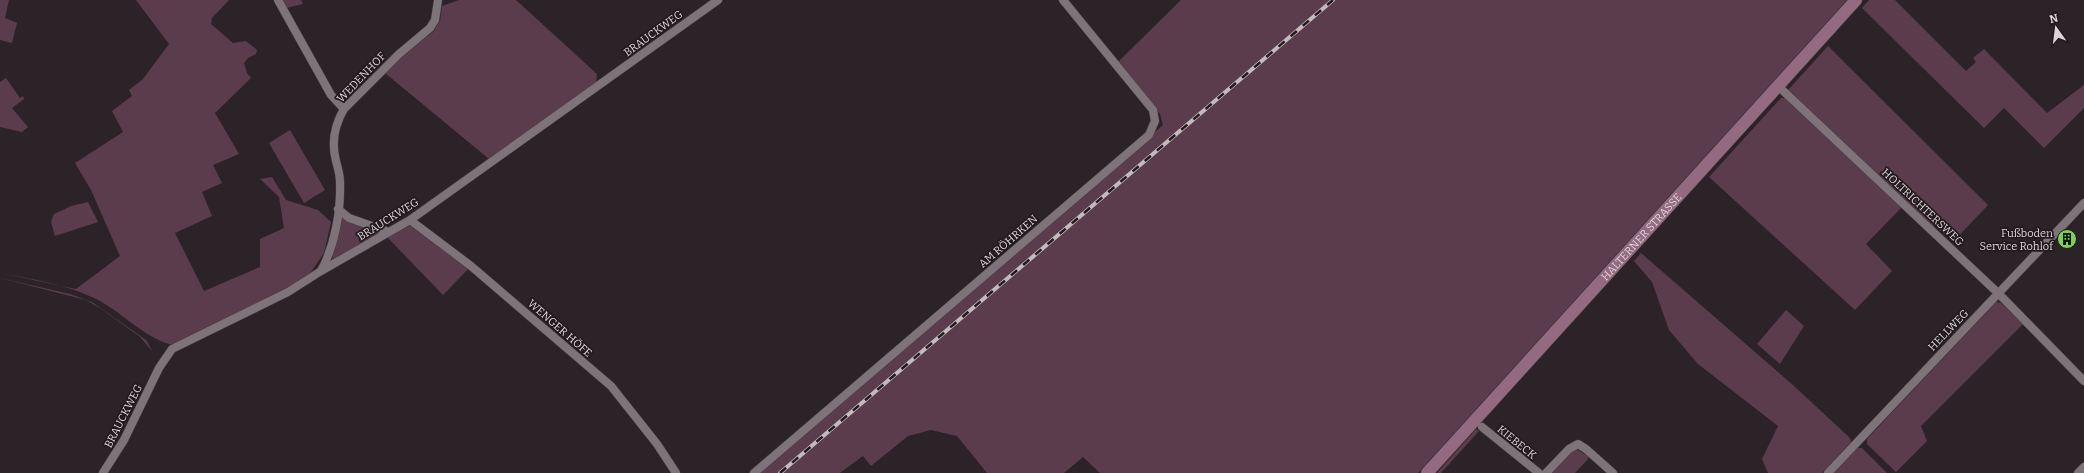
<svg xmlns="http://www.w3.org/2000/svg" width="2084" height="473" font-family="Bitter,serif">
	<rect width="100%" height="100%" fill="#2c2328"/>
	<!-- green -->
	<path fill="#5b3c4c" d="M0,0H9L5,18L17,23L12,43L0,40Z
		M136,0H229L212,18L211,24L233,43L246,41L257,50L256,54L248,58L244,63L247,73L251,78L215,113L239,154L213,165L222,183L202,192L212,216L175,233L204,291L260,267V239L284,228L279,197L260,179L272,177L286,200L318,210L331,222L324,253L311,272L286,289L172,345C142,337 122,311 94,298C65,284 31,279 0,273L76,289L120,256L91,190L75,163L123,132L112,111L132,96L129,90L143,79L169,44Z
		M281,0H301L303,4L286,8Z
		M459,0H516L597,74L596,83L489,159L385,73L407,52L433,32L440,21L442,6Z
		M1181,0H1847L1418,473H1100L1083,457L1064,473H987L957,436L931,430L908,436L871,466L863,456L840,473H759L1163,125L1160,114L1118,62Z
		M1869,0H1895L1966,71L1976,62L1973,58L1984,49L2047,113L2084,85V108L2044,148L2004,108L1984,128L1862,8Z
		M1828,46L1988,205L1953,242L1934,225L1933,226L1788,90Z
		M6,78L20,98L23,96L24,99L12,108L28,127L22,132L0,127V82Z
		M1781,98H1786L1902,207L1866,244L1892,271L1855,310L1709,177Z
		M290,130L325,190L304,203L269,143Z
		M88,202L98,222L55,236L51,222L54,214L71,206Z
		M338,213L382,232L332,262Z
		M409,225L469,268L443,295L387,237Z
		M1641,253L1794,386L1850,438L1851,442L1822,473H1768L1762,459L1778,426L1698,364L1669,330L1652,282L1634,261Z
		M0,278L70,294L92,302L146,340L153,352L140,337L100,308L86,300Z
		M1996,302L2001,303L2023,324L1921,426L1927,441L1896,472L1867,444V439Z
		M1786,310L1804,326L1780,364L1757,344Z
		M1476,429L1479,431L1441,473H1437Z
		M1857,448H1862L1887,473H1834Z
		M1576,449L1588,456V459L1575,473H1552L1568,453Z"/>
	<g fill="none" stroke-linecap="round" stroke-linejoin="round">
		<!-- street casing -->
		<g stroke="#484144" stroke-width="9">
			<path id="street" d="M278,0L331,95L344,109
				M1778,86L1998,293L2084,381
				M338,209L349,218L389,232
				M410,220L471,266L611,386L657,444L676,473
				M321,271C335,245 341,211 340,182C340,175 338,168 336,161C331,142 334,126 344,109L399,54L430,28L435,20L438,0
				M1482,427L1539,473
				M103,473L124,440L159,368L172,349L288,292L321,271L410,220L718,0
				M754,473L1149,135L1155,121L1153,110L1063,0
				M1546,473L1569,449L1578,444L1586,449L1613,473
				M1828,473L2084,203
				M2078,473L2084,467"/>
		</g>
		<!-- secondary casing -->
		<g stroke="#484144" stroke-width="13">
			<g id="secondary">
				<path id="s1" d="M1427,473L1856,0"/>
			</g>
		</g>
		<!-- street -->
		<use href="#street" stroke="#7e7378" stroke-width="8"/>
		<!-- secondary -->
		<use href="#secondary" stroke="#946a81" stroke-width="12"/>
		<!-- rail casing -->
		<g stroke="#c1bbbd" stroke-width="4">
			<path id="rail" d="M780,473L1333,0"/>
		</g>
		<!-- rail -->
		<use href="#rail" stroke="#221a1e" stroke-width="2.5" stroke-dasharray="8" stroke-linecap="butt"/>
	</g>
	<!-- icons -->
	<defs>
		<g id="building-disc" transform="scale(1)"><circle r="9.5" fill="#7dd154" stroke="#221a1e"/><path d="M-4-6H4V6H1V3H-1V6H-4ZM-2.5-4.3h1.7v1.8h-1.7ZM.8-4.3h1.7v1.8H.8ZM-2.5-1h1.7V.8h-1.7ZM.8-1h1.7V.8H.8Z" fill="#111"/></g>
	</defs>
	<g fill-rule="evenodd">
		<use href="#building-disc" x="2067" y="239"/>
	</g>
	<g text-anchor="middle" stroke-width="3.5" stroke-linejoin="round" paint-order="stroke">
		<!-- street labels -->
		<g font-size="11" fill="#dbd5d7" stroke="#221a1e">
			<text transform="translate(653 33) rotate(-36)" y="4">BRAUCKWEG</text>
			<text transform="translate(361 77) rotate(-46)" y="4">WEDENHOF</text>
			<text transform="translate(1923 207) rotate(43)" y="4">HOLTRICHTERSWEG</text>
			<text transform="translate(388 219) rotate(-32)" y="4">BRAUCKWEG</text>
			<text dy="4" stroke="none"><textPath href="#s1" startOffset="319">HALTERNER STRASSE</textPath></text>
			<text transform="translate(1008 241) rotate(-41)" y="4">AM RÖHRKEN</text>
			<text transform="translate(560 328) rotate(41)" y="4">WENGER HÖFE</text>
			<text transform="translate(1948 330) rotate(-46)" y="4">HELLWEG</text>
			<text transform="translate(123 416) rotate(-63)" y="4">BRAUCKWEG</text>
			<text transform="translate(1517 442) rotate(39)" y="4">KIEBECK</text>
		</g>
		<!-- poi labels -->
		<g font-size="11" fill="#dbd5d7" stroke="#221a1e" text-anchor="end">
			<text x="2053" y="237">Fußboden<tspan x="2053" dy="13">Service Rohlof</tspan></text>
		</g>
	</g>
	<!-- north arrow -->
	<g transform="translate(2056 28) rotate(346)" stroke="#221a1e" stroke-width="3" paint-order="stroke">
	<path d="M0-3L7 15L0 10L-7 15Z" fill="#dbd5d7"/>
	<text y="-6" font-size="11" font-weight="bold" text-anchor="middle" fill="#dbd5d7">N</text>
	</g>
</svg>
